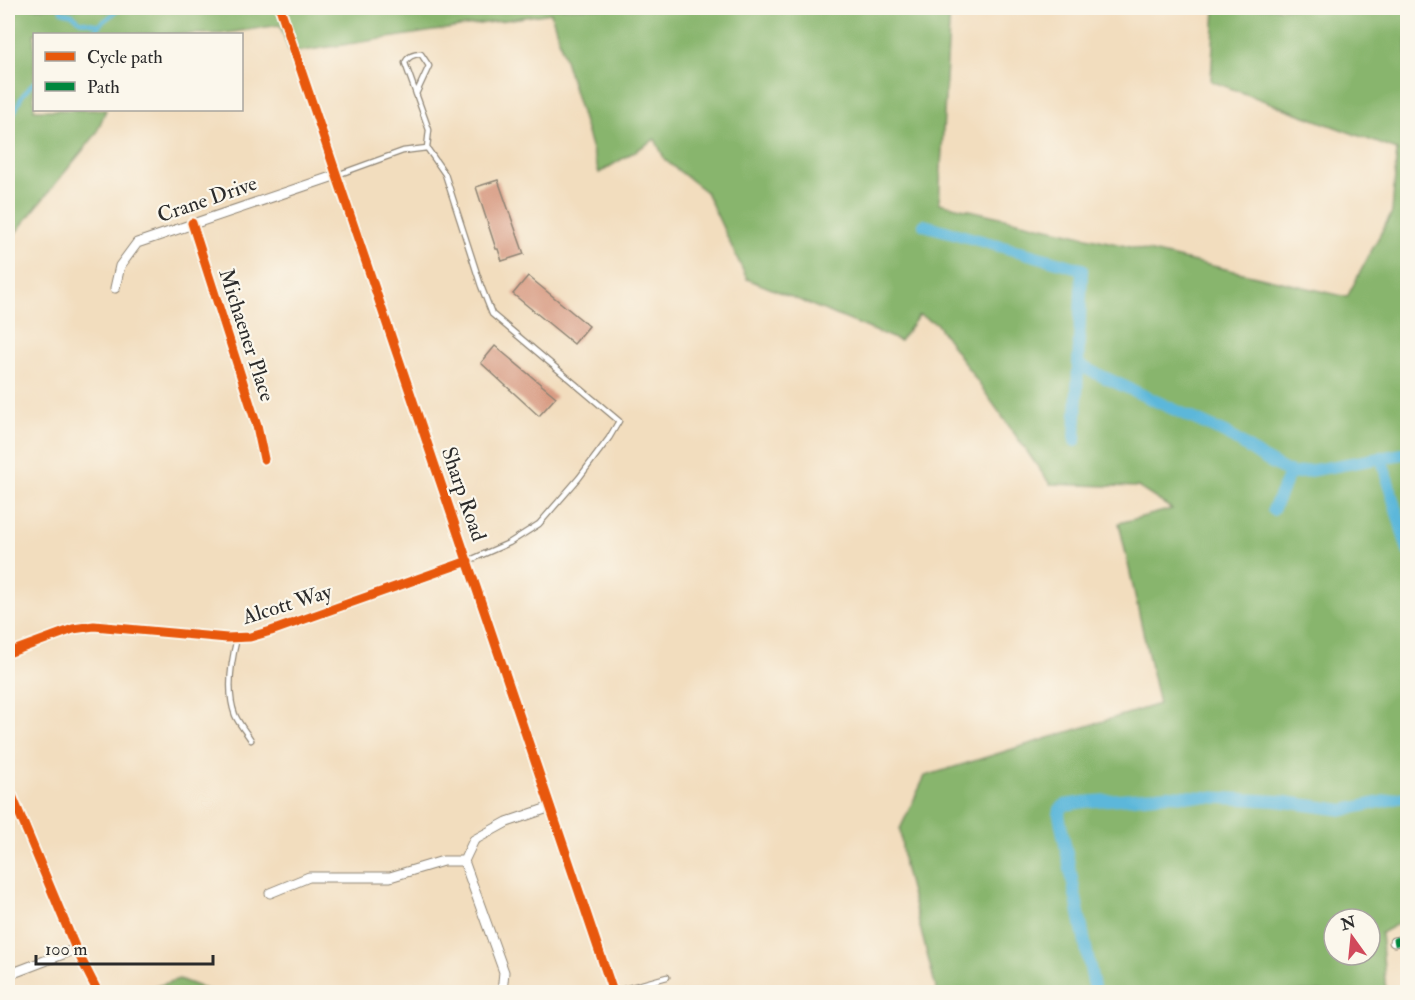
<svg xmlns="http://www.w3.org/2000/svg" width="1415" height="1000" font-family="'IM FELL Double Pica',serif">
	<rect width="100%" height="100%" fill="#fbf7ec"/>
	<filter id="ink" filterUnits="userSpaceOnUse"><feTurbulence type="fractalNoise" baseFrequency=".0167" numOctaves="2"/><feDisplacementMap in="SourceGraphic" scale="12" xChannelSelector="R" yChannelSelector="G"/><feConvolveMatrix kernelMatrix="1 2 1 2 8 2 1 2 1" color-interpolation-filters="sRGB"/></filter>
	<filter id="wash" filterUnits="userSpaceOnUse"><feTurbulence type="fractalNoise" baseFrequency=".008" numOctaves="4" result="noise"/><feDisplacementMap in="SourceGraphic" scale="24" xChannelSelector="R" yChannelSelector="G"/><feGaussianBlur stdDeviation="1.35" result="paint"/><feColorMatrix in="noise" values="0 0 0 0 0 0 0 0 0 0 0 0 0 0 0 0 0 1.4 0 .05"/><feComposite in="paint" operator="in"/></filter>
	<g filter="url(#wash)">
		<rect width="100%" height="100%" fill="#f2ddbe"/>
		<!-- forest -->
		<path fill="#88b56d" stroke="#5a704c" stroke-width="1.5" fill-rule="evenodd" d="M8,8H950L939,203L1347,297L1392,212L1397,150L1211,81L1215,8H1407L1408,918L1381,933L1386,992H937L904,866L900,829L925,776L1159,704L1119,523L1172,509L1138,487L1050,484L936,323L919,315L900,341L747,279L706,192L665,160L655,139L599,173L551,13L290,53L280,25L221,34H34V110H106L96,134L8,242ZM1334,919H1370V955H1334Z
			M179,979L213,992H139Z"/>
		<g fill="none" stroke-linecap="round" stroke-linejoin="round">
			<!-- stream -->
			<path stroke="#5cb7da" stroke-width="4" d="M60,8L62,12L73,15L80,21L100,25
				M93,34L100,24L121,8
				M8,126L22,96L34,82"/>
			<!-- canal -->
			<path stroke="#5cb7da" stroke-width="12" d="M924,225L1082,269L1075,441
				M1078,365L1229,435L1263,458L1292,474L1408,453
				M1381,457L1408,551
				M1273,510L1290,472
				M1095,992L1059,815L1060,809L1065,805L1084,802L1168,795L1278,801L1344,810L1408,796"/>
		</g>
		<g id="blocks">
			<!-- building -->
			<path fill="#d89b83" d="M498,180L524,254L502,261L498,249H496L476,187Z
				M528,276L589,326L574,344L513,294Z
				M495,346L556,397L539,416L481,363Z"/>
		</g>
	</g>
	<g filter="url(#ink)">
		<use href="#blocks" fill-opacity="0" stroke="#8e8474" stroke-width="1.5"/>
		<g fill="none" stroke-linecap="round" stroke-linejoin="round">
			<!-- service casing -->
			<g stroke="#8e8474" stroke-width="7">
				<path id="service" d="M416,94L429,66L421,54C414,54 408,56 405,63L429,130L427,148
					M337,175L403,151L427,148L445,174L481,286L492,314L619,421L609,438L579,478L539,524L509,543L468,561
					M237,638C231,662 226,691 235,715C239,724 246,732 251,740
					M613,992L667,977"/>
			</g>
			<!-- minor casing -->
			<g stroke="#8e8474" stroke-width="11">
				<path id="minor" d="M280,8L613,992
					M192,223L257,426L264,459
					M115,288L120,266L137,243L337,175
					M8,653L73,629L94,626L227,638L250,637L271,631L468,561
					M8,786L76,949L98,992
					M270,893L309,877H390L443,861H464
					M1394,942L1408,939
					M8,975L76,949
					M502,992L504,972L464,861L474,840L507,822L551,807"/>
			</g>
			<!-- service -->
			<use href="#service" stroke="#fff" stroke-width="4.5"/>
			<!-- minor -->
			<use href="#minor" stroke="#fff" stroke-width="9"/>
			<!-- quiet -->
			<path stroke="#00873e" stroke-width="8" stroke-dasharray="15 8" stroke-linecap="butt" d="M1394,942L1408,939"/>
			<!-- cycleway casing -->
			<g stroke="#fbf7ec" stroke-width="13">
				<path id="cycleway" d="M280,8L613,992
					M192,223L257,426L264,459
					M8,653L73,629L94,626L227,638L250,637L271,631L468,561
					M8,786L76,949L98,992"/>
			</g>
			<!-- cycleway -->
			<use href="#cycleway" stroke="#e8590c" stroke-width="9"/>
		</g>
	</g>
	<g text-anchor="middle" stroke-width="4.5" stroke-linejoin="round" paint-order="stroke">
		<!-- street labels -->
		<g font-size="21" fill="#2b2b2b" stroke="#fbf7ec">
			<text transform="translate(207 199) rotate(-19)" y="7">Crane Drive</text>
			<text transform="translate(247 335) rotate(72)" y="7">Michaener Place</text>
			<text transform="translate(464 494) rotate(71)" y="7">Sharp Road</text>
			<text transform="translate(287 604) rotate(-17)" y="7">Alcott Way</text>
		</g>
	</g>
	<!-- margin -->
	<rect width="1415" height="1000" fill="none" stroke="#fbf7ec" stroke-width="30"/>
	<!-- legend -->
	<rect x="33" y="33" width="210" height="78" fill="#fbf7ec" stroke="#a8a59f" stroke-width="1.5"/>
	<rect x="45" y="52" width="30" height="9" fill="#e8590c" stroke="#a8a59f" stroke-width="1.5"/>
	<text x="87" y="63" font-size="18" fill="#2b2b2b">Cycle path</text>
	<rect x="45" y="82" width="30" height="9" fill="#00873e" stroke="#a8a59f" stroke-width="1.5"/>
	<text x="87" y="93" font-size="18" fill="#2b2b2b">Path</text>
	<!-- north arrow -->
	<g transform="translate(1352 937) rotate(345)"><circle r="28" fill="#fbf7ec" stroke="#a8a59f" stroke-width="1.5"/>
	<path d="M0-4.5L10 22L0 15L-10 22Z" fill="#d1495b"/>
	<text y="-9" font-size="16" font-weight="bold" text-anchor="middle" fill="#2b2b2b">N</text>
	</g>
	<!-- scale -->
	<path d="M36 955v9h177v-9" fill="none" stroke="#2b2b2b" stroke-width="3"/>
	<text x="45" y="955" font-size="18" fill="#2b2b2b" stroke="#fbf7ec" stroke-width="4.5" paint-order="stroke">100 m</text>
</svg>
